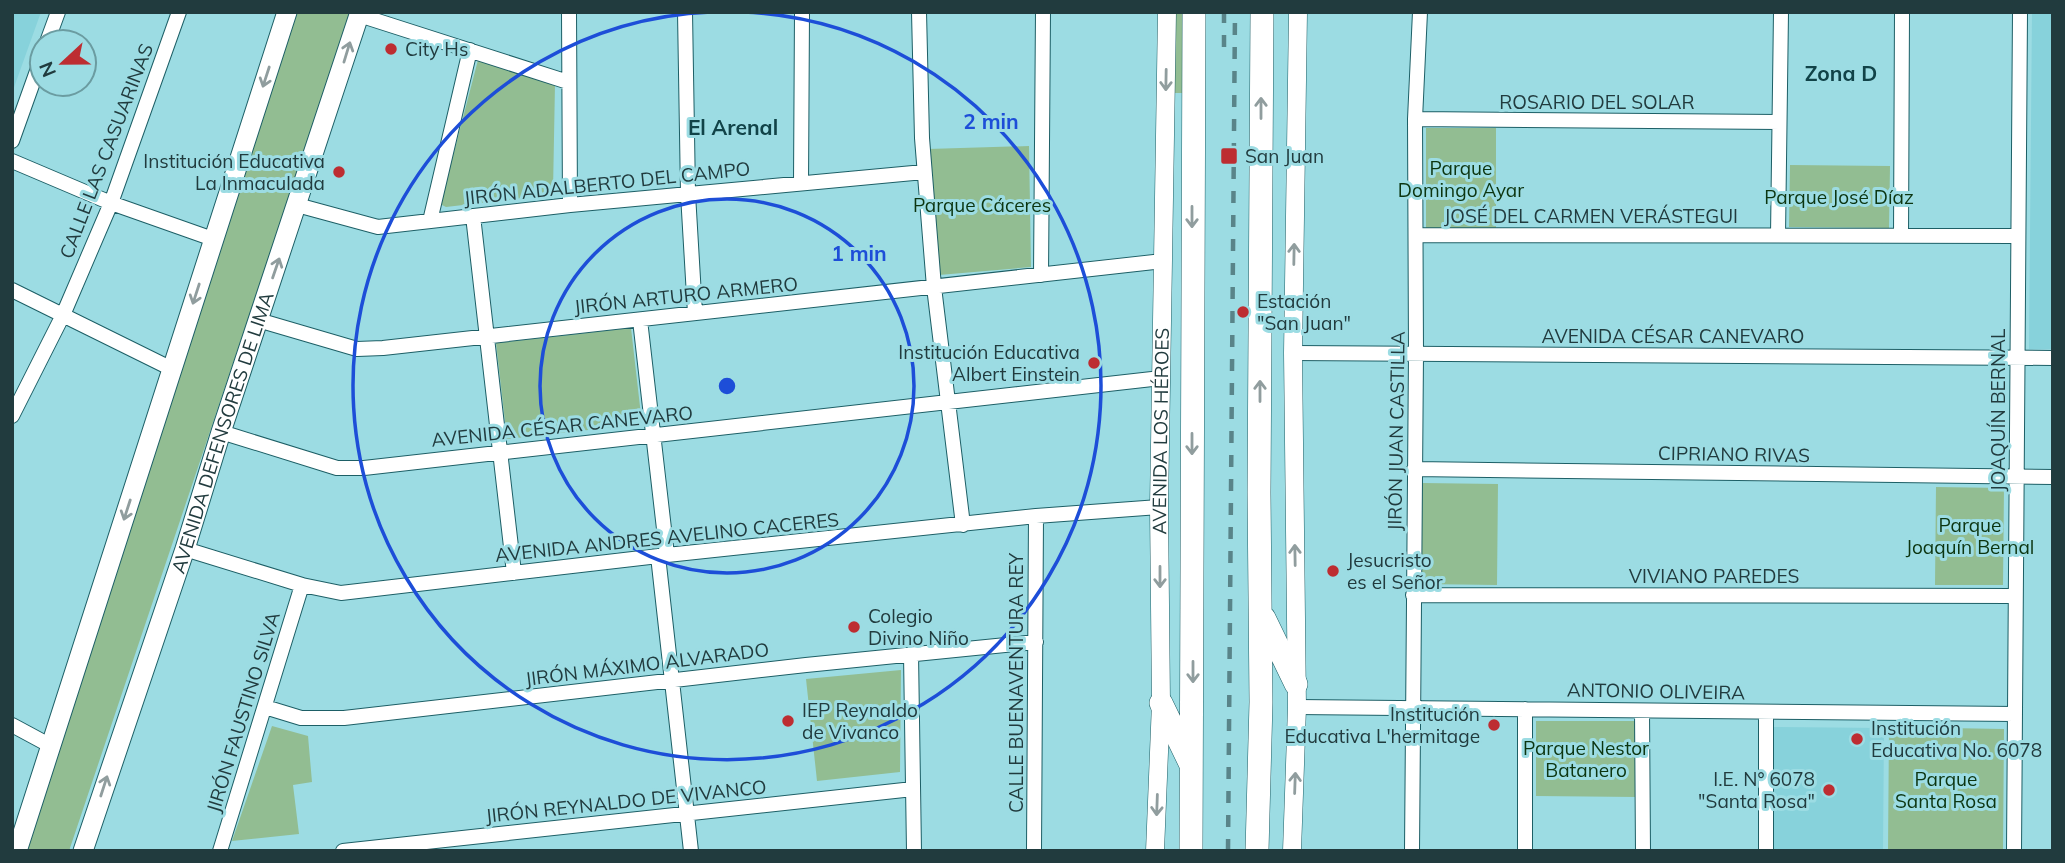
<svg xmlns="http://www.w3.org/2000/svg" width="2065" height="863" font-family="Mulish,sans-serif">
	<rect width="100%" height="100%" fill="#9cdce3"/>
	<!-- built -->
	<path fill="#87d2db" d="M12,12H41L12,93Z
		M2032,12H2053V349H2029Z
		M1774,727L1884,728L1883,851H1774Z"/>
	<!-- green -->
	<path fill="#92bd92" d="M294,12H351L69,851H25Z
		M1174,12H1186L1185,93H1172Z
		M478,60L555,84L553,191L549,195L446,207L442,205L441,202Z
		M1426,128H1496V230L1426,229Z
		M1029,146L1031,267L939,275L928,149Z
		M1790,165L1890,166L1889,228L1789,227Z
		M631,328L642,424L507,439L496,343Z
		M1422,483L1498,484L1497,585L1421,584Z
		M1936,487L2004,488L2003,585H1935Z
		M901,670L900,772L817,781L806,679Z
		M1536,721H1636V797L1536,796Z
		M272,726L308,736L312,782L293,785L299,834L232,841Z
		M1889,727L2004,729L2003,851H1888Z"/>
	<g fill="none" stroke-linecap="round" stroke-linejoin="round">
		<!-- minor casing -->
		<g stroke="#1d5f66" stroke-width="16">
			<path id="minor" d="M569,12L570,205
				M685,12L688,194L695,313
				M919,12L922,138L934,287L963,525
				M359,15L568,82
				M47,42L58,12
				M1415,119L1779,122
				M12,141L42,57
				M12,161L111,203L213,239
				M801,183L802,12
				M297,205L378,227L570,205L924,172
				M473,216L514,573
				M430,221L470,50
				M1416,235L2018,236
				M1778,235L1781,12
				M1901,236L1902,12
				M1041,275L1043,12
				M12,290L172,369
				M258,320L357,349L383,348L1163,261
				M640,320L667,555
				M1293,353L2053,358
				M12,416L63,315L111,203L179,12
				M221,432L337,468H364L1161,378
				M1414,469L2053,477
				M185,549L302,585L341,593L667,555L1036,516L1159,507
				M658,556L691,851
				M1413,595L2015,596
				M911,654L914,851
				M265,707L301,718H344L806,665L1036,642
				M1297,707L2015,714
				M1642,711L1643,851
				M12,725L51,746
				M220,851L302,585
				M343,851L913,789
				M1034,851L1036,516
				M1412,851L1416,354L1415,119L1420,12
				M1525,851V709
				M1766,851V712
				M2014,851L2020,12"/>
		</g>
		<!-- tertiary casing -->
		<g stroke="#1d5f66" stroke-width="19">
			<g id="tertiary">
				<path id="s1" d="M1155,851L1161,703L1159,507L1167,12"/>
				<path d="M1292,851L1297,707L1293,353L1298,12"/>
			</g>
		</g>
		<!-- secondary casing -->
		<g stroke="#1d5f66" stroke-width="21">
			<g id="secondary">
				<path d="M17,851L287,12"/>
				<path id="s2" d="M83,851L185,549L221,432L360,12"/>
			</g>
		</g>
		<!-- primary casing -->
		<g stroke="#1d5f66" stroke-width="24">
			<path id="primary" d="M1264,618L1296,684
				M1161,703L1190,763
				M1191,851L1194,12
				M1257,851L1261,702L1259,493L1262,12"/>
		</g>
		<!-- minor -->
		<use href="#minor" stroke="#fff" stroke-width="14"/>
		<!-- tertiary -->
		<use href="#tertiary" stroke="#fff" stroke-width="18"/>
		<!-- secondary -->
		<use href="#secondary" stroke="#fff" stroke-width="19"/>
		<!-- primary -->
		<use href="#primary" stroke="#fff" stroke-width="23"/>
		<!-- rail -->
		<path stroke="#598489" stroke-width="4.5" stroke-dasharray="12 12" stroke-linecap="butt" d="M1224,47V12
			M1228,851L1235,12"/>
	</g>
	<!-- one-way arrows -->
	<defs><path id="oneway-shaft" d="M-6 0H5M1.5-3L5.5 0L1.5 3" fill="none" stroke-width="1.6" stroke-linecap="round" stroke-linejoin="round" transform="scale(1.75)"/></defs>
	<g stroke="#909d9e">
		<use href="#oneway-shaft" transform="translate(347 52) rotate(-73)"/>
		<use href="#oneway-shaft" transform="translate(266 77) rotate(108)"/>
		<use href="#oneway-shaft" transform="translate(1166 80) rotate(91)"/>
		<use href="#oneway-shaft" transform="translate(1261 108) rotate(-90)"/>
		<use href="#oneway-shaft" transform="translate(1192 217) rotate(90)"/>
		<use href="#oneway-shaft" transform="translate(1294 254) rotate(-89)"/>
		<use href="#oneway-shaft" transform="translate(276 268) rotate(-71)"/>
		<use href="#oneway-shaft" transform="translate(196 294) rotate(108)"/>
		<use href="#oneway-shaft" transform="translate(1260 391) rotate(-90)"/>
		<use href="#oneway-shaft" transform="translate(1192 444) rotate(90)"/>
		<use href="#oneway-shaft" transform="translate(127 510) rotate(108)"/>
		<use href="#oneway-shaft" transform="translate(1295 555) rotate(-91)"/>
		<use href="#oneway-shaft" transform="translate(1160 577) rotate(90)"/>
		<use href="#oneway-shaft" transform="translate(1193 672) rotate(90)"/>
		<use href="#oneway-shaft" transform="translate(1295 783) rotate(-88)"/>
		<use href="#oneway-shaft" transform="translate(104 786) rotate(-72)"/>
		<use href="#oneway-shaft" transform="translate(1157 805) rotate(92)"/>
	</g>
	<!-- distance rings -->
	<g fill="none" stroke="#1d4ed8" stroke-width="3.5">
		<circle cx="727" cy="386" r="187"/>
		<path d="M743 12A374 374 0 1 1 711 12"/>
	</g>
	<!-- markers -->
	<g fill="#bd2d31" stroke="#9cdce3" stroke-width="2.5">
		<circle cx="391" cy="49" r="7"/>
		<rect x="1220" y="147" width="18" height="18" rx="3.5"/>
		<circle cx="339" cy="172" r="7"/>
		<circle cx="1243" cy="312" r="7"/>
		<circle cx="1094" cy="363" r="7"/>
		<circle cx="1333" cy="571" r="7"/>
		<circle cx="854" cy="627" r="7"/>
		<circle cx="788" cy="721" r="7"/>
		<circle cx="1494" cy="725" r="7"/>
		<circle cx="1857" cy="739" r="7"/>
		<circle cx="1829" cy="790" r="7"/>
	</g>
	<g text-anchor="middle" stroke-width="6" stroke-linejoin="round" paint-order="stroke">
		<!-- poi labels -->
		<g font-size="19" fill="#213b3e" stroke="#9cdce3" text-anchor="start">
			<text x="405" y="56">City Hs</text>
			<text x="1245" y="163">San Juan</text>
			<text x="325" y="168" text-anchor="end">Institución Educativa<tspan x="325" dy="22">La Inmaculada</tspan></text>
			<text x="1257" y="308">Estación<tspan x="1257" dy="22">"San Juan"</tspan></text>
			<text x="1080" y="359" text-anchor="end">Institución Educativa<tspan x="1080" dy="22">Albert Einstein</tspan></text>
			<text x="1347" y="567">Jesucristo<tspan x="1347" dy="22">es el Señor</tspan></text>
			<text x="868" y="623">Colegio<tspan x="868" dy="22">Divino Niño</tspan></text>
			<text x="802" y="717">IEP Reynaldo<tspan x="802" dy="22">de Vivanco</tspan></text>
			<text x="1480" y="721" text-anchor="end">Institución<tspan x="1480" dy="22">Educativa L'hermitage</tspan></text>
			<text x="1871" y="735">Institución<tspan x="1871" dy="22">Educativa No. 6078</tspan></text>
			<text x="1815" y="786" text-anchor="end">I.E. N° 6078<tspan x="1815" dy="22">"Santa Rosa"</tspan></text>
		</g>
		<!-- street labels -->
		<g font-size="19" fill="#213b3e" stroke="#9cdce3">
			<text x="1597" y="109">ROSARIO DEL SOLAR</text>
			<text transform="translate(106 151) rotate(-69)" y="7">CALLE LAS CASUARINAS</text>
			<text transform="translate(607 183) rotate(-6)" y="7">JIRÓN ADALBERTO DEL CAMPO</text>
			<text x="1591" y="223">JOSÉ DEL CARMEN VERÁSTEGUI</text>
			<text transform="translate(686 295) rotate(-6)" y="7">JIRÓN ARTURO ARMERO</text>
			<text x="1673" y="343">AVENIDA CÉSAR CANEVARO</text>
			<text transform="translate(1998 410) rotate(-90)" y="7">JOAQUÍN BERNAL</text>
			<text transform="translate(562 426) rotate(-6)" y="7">AVENIDA CÉSAR CANEVARO</text>
			<text transform="translate(1396 431) rotate(-89)" y="7">JIRÓN JUAN CASTILLA</text>
			<text dy="7" stroke="none"><textPath href="#s2" startOffset="441">AVENIDA DEFENSORES DE LIMA</textPath></text>
			<text dy="7" stroke="none"><textPath href="#s1" startOffset="420">AVENIDA LOS HÉROES</textPath></text>
			<text transform="translate(1734 454) rotate(1)" y="7">CIPRIANO RIVAS</text>
			<text transform="translate(667 537) rotate(-6)" y="7">AVENIDA ANDRES AVELINO CACERES</text>
			<text x="1714" y="583">VIVIANO PAREDES</text>
			<text transform="translate(647 664) rotate(-7)" y="7">JIRÓN MÁXIMO ALVARADO</text>
			<text transform="translate(1016 683) rotate(-90)" y="7">CALLE BUENAVENTURA REY</text>
			<text transform="translate(1656 691) rotate(1)" y="7">ANTONIO OLIVEIRA</text>
			<text transform="translate(243 712) rotate(-73)" y="7">JIRÓN FAUSTINO SILVA</text>
			<text transform="translate(626 801) rotate(-6)" y="7">JIRÓN REYNALDO DE VIVANCO</text>
		</g>
		<!-- park labels -->
		<g font-size="19" fill="#0c3510" stroke="#9cdce3">
			<text x="1461" y="175">Parque<tspan x="1461" dy="22">Domingo Ayar</tspan></text>
			<text x="1839" y="204">Parque José Díaz</text>
			<text x="982" y="212">Parque Cáceres</text>
			<text x="1970" y="532">Parque<tspan x="1970" dy="22">Joaquín Bernal</tspan></text>
			<text x="1586" y="755">Parque Nestor<tspan x="1586" dy="22">Batanero</tspan></text>
			<text x="1946" y="786">Parque<tspan x="1946" dy="22">Santa Rosa</tspan></text>
		</g>
		<!-- neighbourhood labels -->
		<g font-size="21" font-weight="bold" fill="#114348" stroke="#9cdce3">
			<text x="1841" y="81">Zona D</text>
			<text x="733" y="135">El Arenal</text>
		</g>
	</g>
	<circle cx="727" cy="386" r="10" fill="#1d4ed8" stroke="#9cdce3" stroke-width="3.5"/>
	<g font-size="21" text-anchor="middle" font-weight="bold" fill="#1d4ed8" stroke="#9cdce3" stroke-width="6" stroke-linejoin="round" paint-order="stroke">
		<text x="991" y="129">2 min</text>
		<text x="859" y="261">1 min</text>
	</g>
	<!-- border -->
	<rect width="2065" height="863" fill="none" stroke="#213b3e" stroke-width="28"/>
	<!-- north arrow -->
	<g transform="translate(63 63) rotate(248)"><circle r="33" fill="#9cdce3" stroke="#6b9ca1" stroke-width="2"/>
	<path d="M0-5L12 26L0 18L-12 26Z" fill="#bd2d31"/>
	<text y="-10" font-size="19" font-weight="bold" text-anchor="middle" fill="#213b3e">N</text>
	</g>
</svg>
